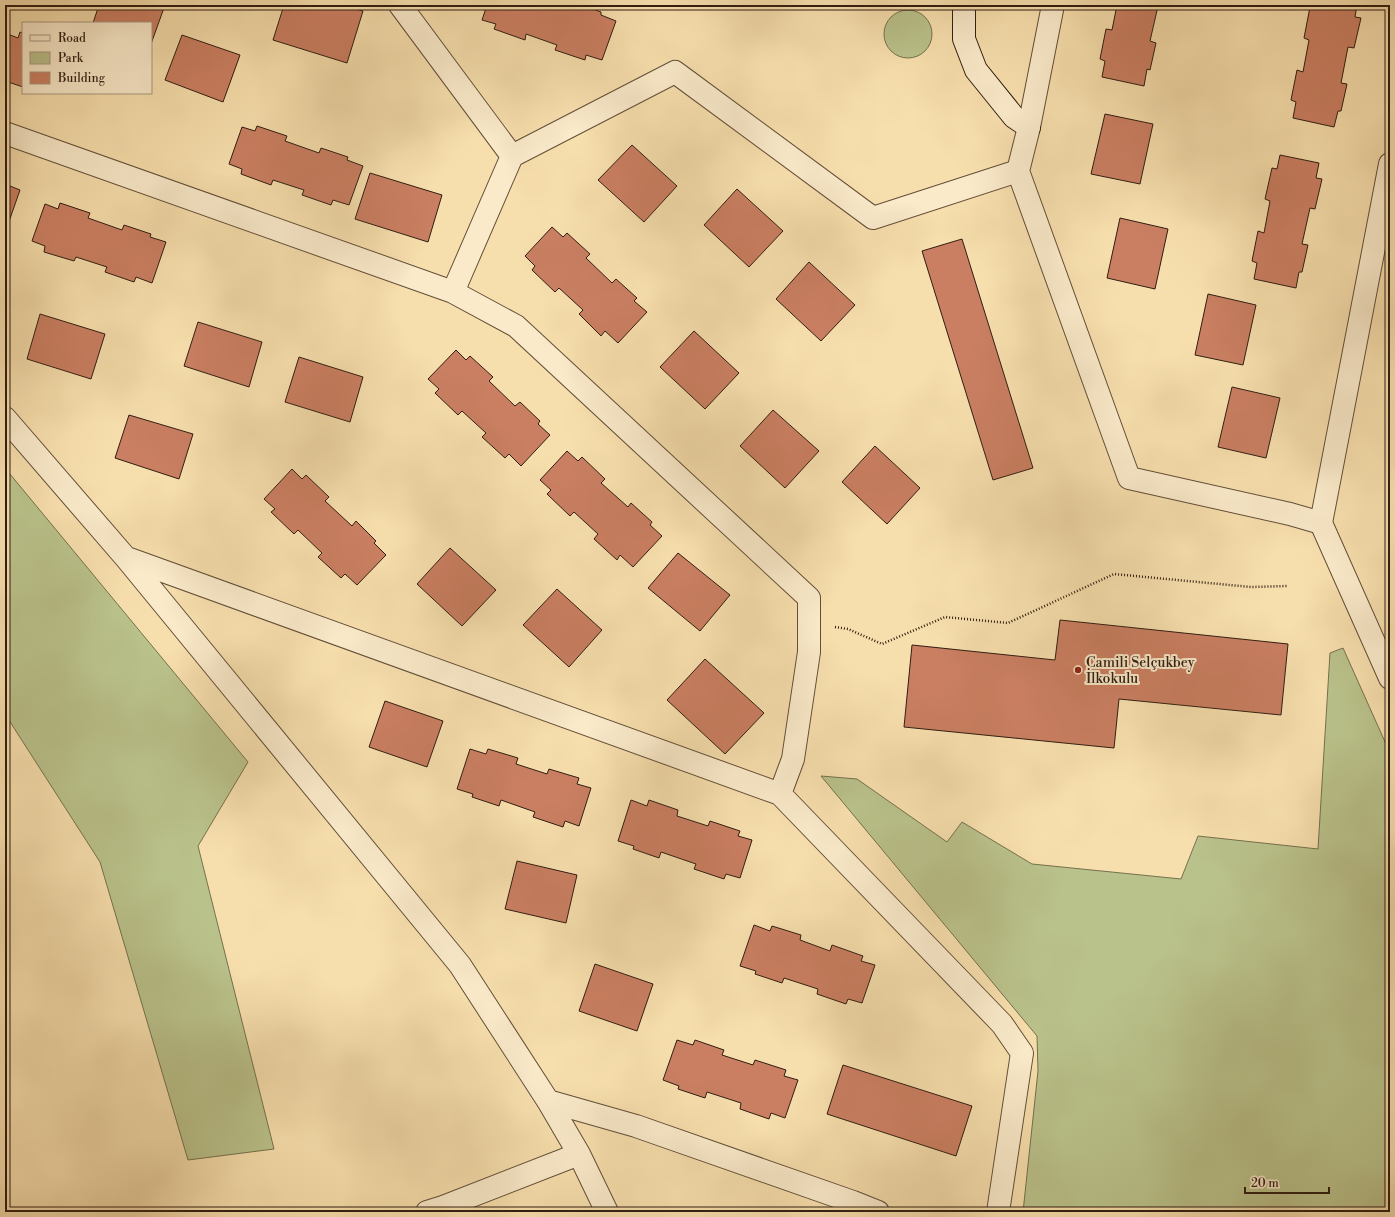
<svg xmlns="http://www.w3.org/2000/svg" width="1395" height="1217" font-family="'Libre Bodoni',serif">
	<rect width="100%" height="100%" fill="#f7dfad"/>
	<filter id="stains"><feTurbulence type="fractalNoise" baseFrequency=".005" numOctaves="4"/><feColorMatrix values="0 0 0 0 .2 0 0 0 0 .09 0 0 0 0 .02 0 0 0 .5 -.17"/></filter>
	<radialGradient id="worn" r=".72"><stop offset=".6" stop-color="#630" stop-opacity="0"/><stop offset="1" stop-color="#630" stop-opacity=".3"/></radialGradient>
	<!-- green -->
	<path fill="#bac28b" stroke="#75704e" d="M884 34a24 24 0 1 1 48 0a24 24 0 1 1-48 0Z
		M5,468L248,762L198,846L274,1149L188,1160L100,862L5,714Z
		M1343,648L1390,753V1212H1023L1038,1071L1037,1036L821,776L857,779L947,842L962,822L1032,864L1181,879L1198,836L1318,849L1330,653Z"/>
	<!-- building -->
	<path fill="#ca7f62" stroke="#301d11" d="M99,5H165L151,44V23H93Z
		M284,5H344L363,11L347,63L273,40Z
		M487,5H564L573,8L574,5H582L601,12V15L616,21L602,60L586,55L585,60L555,50L557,45L526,34L525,40L494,29L496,24L482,20Z
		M1117,5H1164L1163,7L1158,6L1150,41L1156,43L1150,70L1147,69L1144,86L1102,77L1105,61L1100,59L1106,29L1112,30Z
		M1316,5H1357L1355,17L1361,18L1354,48L1348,47L1341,83L1347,84L1341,111H1338L1334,127L1293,118L1296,102L1291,100L1297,70L1303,72L1309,40L1304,38L1310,7L1316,8Z
		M20,32L23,33V87L5,81V33L18,38Z
		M182,35L240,55L223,102L165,80Z
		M1105,114L1153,124L1140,184L1091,174Z
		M257,126L287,136L285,141L319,153L321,148L348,157L347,160L363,166L349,205L333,200L331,205L302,195L304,190L273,180L271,185L241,174L242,169L229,164L242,127L255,131Z
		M632,145L677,186L644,222L598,180Z
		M1280,155L1319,163L1316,178L1322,179L1315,209L1310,208L1302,244L1308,245L1302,272H1299L1296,288L1254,279L1257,263L1252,261L1258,231L1264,233L1270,201L1265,199L1272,168L1277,169Z
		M370,173L442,195L428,242L355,219Z
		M5,184L20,190L6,230H5Z
		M737,189L783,231L749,267L704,225Z
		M60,203L90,213L88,218L122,230L124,225L151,234L150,237L166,242L152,283L136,277L134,282L105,272L107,267L76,257L74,261L44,252L45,246L32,241L45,204L58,209Z
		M1120,218L1168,229L1155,289L1107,278Z
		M552,227L563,237L567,233L590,254L586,258L612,283L616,279L637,298L634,301L647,312L618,343L605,331L601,336L579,314L583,310L559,288L555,292L532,270L535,266L525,256Z
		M962,239L1033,468L993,480L922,251Z
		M809,262L855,305L821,341L776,299Z
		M1208,294L1256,305L1243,365L1195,355Z
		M40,314L105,334L91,379L27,359Z
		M198,322L262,342L249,387L184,366Z
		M694,331L739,373L705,409L660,367Z
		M456,350L466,360L470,356L493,377L489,381L515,406L520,402L540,421L538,424L550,435L521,466L509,454L505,458L482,437L486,433L462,411L458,415L435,393L439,389L428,379Z
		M299,357L363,377L350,422L285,402Z
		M1232,387L1280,398L1266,458L1218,447Z
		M773,410L819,451L785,488L740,446Z
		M129,415L193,434L179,479L115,458Z
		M875,446L920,488L887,524L842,482Z
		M567,451L578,461L582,457L605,479L601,483L628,507L631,503L652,522L650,525L662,536L633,567L620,555L617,560L594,539L598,534L574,512L570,516L547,494L551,490L540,480Z
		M292,469L302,479L306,475L329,497L325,501L352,526L356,521L376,541L374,543L386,555L357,585L345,574L341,578L318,557L322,553L298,530L294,534L271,512L275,509L264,499Z
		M450,548L496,590L462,626L417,584Z
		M678,553L730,595L700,631L648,588Z
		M557,589L602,630L569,667L523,625Z
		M1060,620L1288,644L1281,715L1119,699L1114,748L904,727L912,645L1055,660Z
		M705,659L764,713L725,754L667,700Z
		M385,701L443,721L427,767L369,747Z
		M470,749L486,754L488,749L518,758L516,764L547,774L549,769L579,778L577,784L591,788L579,826L565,821L563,827L533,817L535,812L501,800L499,806L472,797L473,794L457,789Z
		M631,800L647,806L649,800L678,810L677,816L708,826L710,821L740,831L738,836L752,840L740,878L726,874L724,879L694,869L696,864L661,852L659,858L633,849L634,846L618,841Z
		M517,861L577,875L566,923L505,909Z
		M754,925L770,931L772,926L801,935L800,940L830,951L832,945L863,956L861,961L875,965L862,1003L848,999L846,1004L817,994L818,989L784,978L782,983L755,974L756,971L740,966Z
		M595,964L653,984L637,1031L579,1011Z
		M677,1040L693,1045L695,1040L724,1050L722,1055L753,1065L755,1060L786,1070L784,1076L798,1080L785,1118L771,1113L769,1119L740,1109L741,1103L707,1092L705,1098L678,1089L679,1086L663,1080Z
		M843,1065L972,1106L956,1156L827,1114Z"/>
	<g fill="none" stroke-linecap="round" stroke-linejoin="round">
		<!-- street casing -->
		<g stroke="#624e38" stroke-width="24">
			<path id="street" d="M400,5L512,156L675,72L873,218L1018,171L1029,127L1053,5
				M5,133L453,292L512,156
				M1018,171L1129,478L1290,514L1321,523L1390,678
				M453,292L516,326L809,598V652L793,759L780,794L1002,1024L1022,1053L998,1212
				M5,418L126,558L460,965L548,1101L579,1154L607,1212
				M1321,523L1390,164
				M127,558L780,794
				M548,1101L636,1126L853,1202L878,1212
				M427,1212L443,1207L579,1154"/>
		</g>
		<!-- secondary casing -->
		<g stroke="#301d11" stroke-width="24">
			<path id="secondary" d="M964,5V39L976,70L1014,117L1029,127"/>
		</g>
		<!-- path -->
		<path stroke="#301d11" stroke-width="2.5" stroke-dasharray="1 2" stroke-linecap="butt" d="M835,627L848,629L882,644L945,617L1008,623L1114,574L1251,587L1288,586"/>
		<!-- street -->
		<use href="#street" stroke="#faeaca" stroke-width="22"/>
		<!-- secondary -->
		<use href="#secondary" stroke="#faeaca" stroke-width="22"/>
	</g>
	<!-- markers -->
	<circle fill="#8f2418" stroke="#faeaca" stroke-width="1.5" cx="1078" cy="670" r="4"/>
	<g text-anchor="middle" stroke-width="4" stroke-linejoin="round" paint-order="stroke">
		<!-- poi labels -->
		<g font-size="14" fill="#301d11" stroke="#faeaca" text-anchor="start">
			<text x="1086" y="667">Camili Selçukbey<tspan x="1086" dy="16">İlkokulu</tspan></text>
		</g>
	</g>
	<!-- margin -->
	<rect width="1395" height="1217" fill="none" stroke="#f7dfad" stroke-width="20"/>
	<rect x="6" y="6" width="1383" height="1205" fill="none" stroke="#301d11" stroke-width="2"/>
	<rect x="10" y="10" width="1375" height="1197" fill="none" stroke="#301d11"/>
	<!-- legend -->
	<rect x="22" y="22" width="130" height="72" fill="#faeaca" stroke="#a99880"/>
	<rect x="30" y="35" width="20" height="6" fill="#faeaca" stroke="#a99880"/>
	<text x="58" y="42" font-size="12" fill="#301d11">Road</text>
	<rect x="30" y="52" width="20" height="12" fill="#bac28b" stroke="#a99880"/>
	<text x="58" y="62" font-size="12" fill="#301d11">Park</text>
	<rect x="30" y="72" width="20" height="12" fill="#ca7f62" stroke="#a99880"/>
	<text x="58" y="82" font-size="12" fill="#301d11">Building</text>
	<!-- scale -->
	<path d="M1245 1187v6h84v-6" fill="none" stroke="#301d11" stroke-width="2"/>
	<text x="1251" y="1187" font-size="12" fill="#301d11" stroke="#faeaca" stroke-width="3" paint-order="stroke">20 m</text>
	<rect width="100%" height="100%" filter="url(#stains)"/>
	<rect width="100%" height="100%" fill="url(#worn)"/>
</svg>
